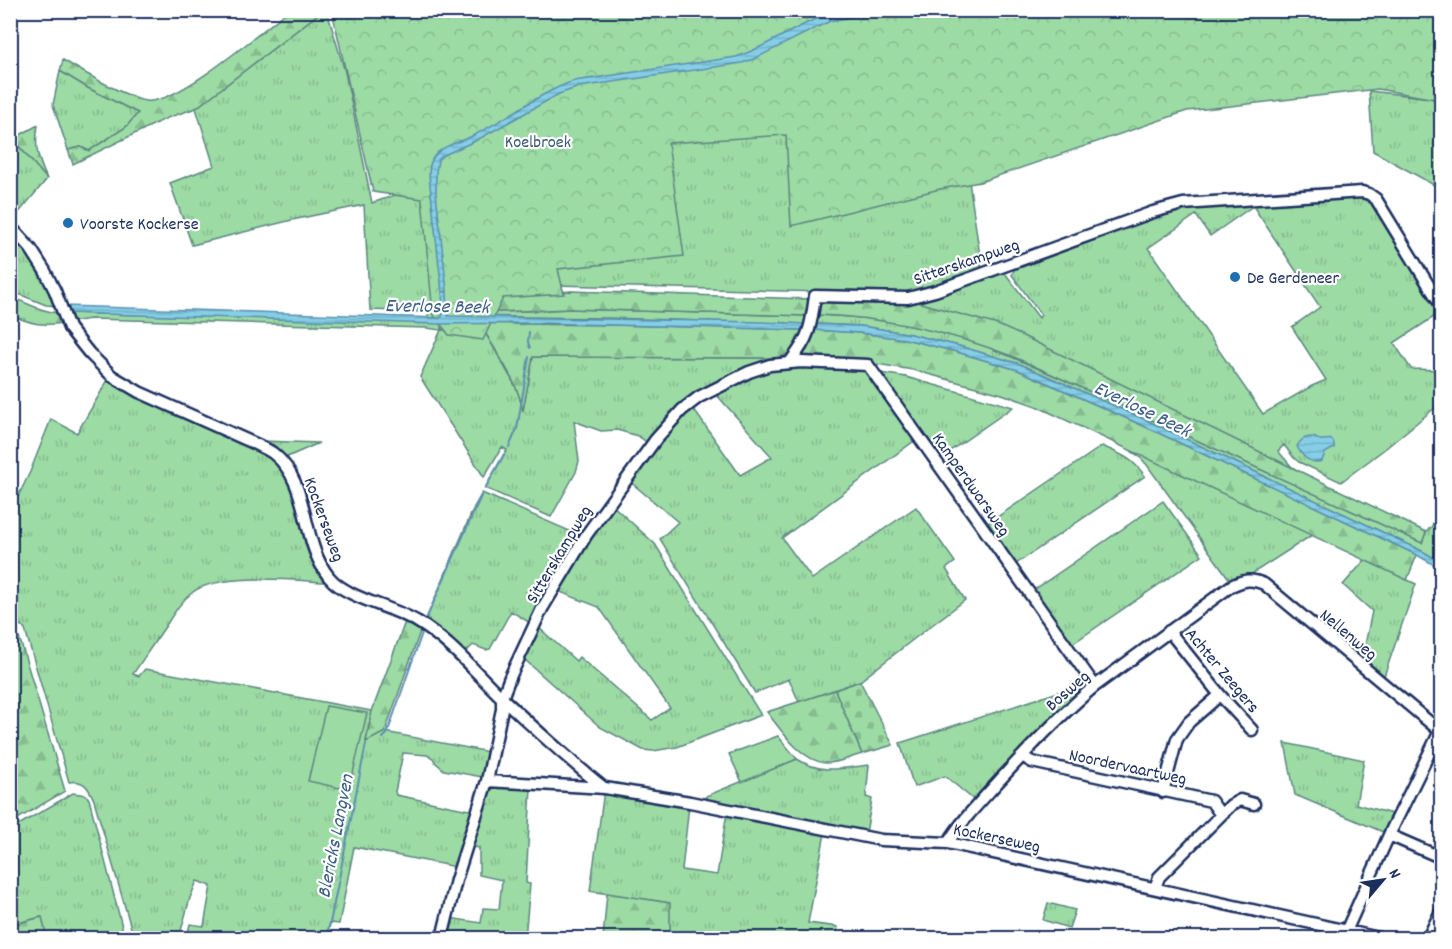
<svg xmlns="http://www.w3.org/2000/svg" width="1452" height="949" font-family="Dekko,sans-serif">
	<defs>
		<pattern id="grass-tufts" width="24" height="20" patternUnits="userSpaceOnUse" patternTransform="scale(1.5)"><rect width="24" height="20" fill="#9cdba4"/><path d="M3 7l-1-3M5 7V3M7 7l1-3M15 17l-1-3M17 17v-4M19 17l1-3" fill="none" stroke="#86bc90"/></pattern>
		<pattern id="forest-firs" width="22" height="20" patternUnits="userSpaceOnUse" patternTransform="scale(1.5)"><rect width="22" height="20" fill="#9cdba4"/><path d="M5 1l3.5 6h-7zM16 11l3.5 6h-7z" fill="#86bc90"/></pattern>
		<pattern id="cemetery-stones" width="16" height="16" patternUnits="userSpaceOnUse" patternTransform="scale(1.5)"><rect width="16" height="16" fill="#9cdba4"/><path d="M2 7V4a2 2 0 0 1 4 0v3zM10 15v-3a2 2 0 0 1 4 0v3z" fill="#86bc90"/></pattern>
		<pattern id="park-crowns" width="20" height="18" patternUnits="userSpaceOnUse" patternTransform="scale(1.5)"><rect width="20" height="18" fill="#9cdba4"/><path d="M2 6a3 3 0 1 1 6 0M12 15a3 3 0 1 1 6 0" fill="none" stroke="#86bc90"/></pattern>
		<pattern id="water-rules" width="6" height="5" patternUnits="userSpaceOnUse" patternTransform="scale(1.5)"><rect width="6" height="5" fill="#85cfe6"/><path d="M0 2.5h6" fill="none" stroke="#72b2c8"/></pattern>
	</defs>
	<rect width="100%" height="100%" fill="#fff"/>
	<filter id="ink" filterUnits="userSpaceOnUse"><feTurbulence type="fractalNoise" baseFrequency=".0167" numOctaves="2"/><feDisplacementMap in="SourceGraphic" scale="12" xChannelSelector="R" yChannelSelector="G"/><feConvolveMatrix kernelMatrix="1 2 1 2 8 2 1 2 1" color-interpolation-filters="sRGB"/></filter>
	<g filter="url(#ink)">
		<!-- grass -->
		<path fill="url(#grass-tufts)" stroke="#5c8581" stroke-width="1.5" fill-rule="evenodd" d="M322,11H327L345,72L372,203L416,188L430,185L439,318H428V312L370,310L364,205L292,220L192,245L170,183L214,166L196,108Z
			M60,71L88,88L138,113L126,127L89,151L81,147L68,150L53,105Z
			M1369,91L1431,98L1441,103V189L1373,151Z
			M783,132L969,181L982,270L939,287L903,294L556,285L554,248L664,137Z
			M18,145L47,179L11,222V149Z
			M1366,197L1376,206L1440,313L1394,343L1411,369L1441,370V403L1386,448L1341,482L1299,462L1294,458L1284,445L1278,451L1291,466L1297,470L1144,396L914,301L997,272L1005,273L1039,318L1041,315L1012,275L1014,270L1156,217L1176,210L1201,206ZM1253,206L1320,307L1292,327L1326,380L1312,386L1263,414L1148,248L1196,215L1210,236Z
			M10,232L31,255L58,306L46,305L11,291Z
			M570,309L809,316L807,324L609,318L450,316V314Z
			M68,313L447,323L442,330L464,333L486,334L517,389L523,409L533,357L778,358L738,373L706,389L648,443L638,436L617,430L601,431L574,421L579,461L576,472L551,517L485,488L507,450L502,447L484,477L420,377L441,330L427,328L91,319L70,322Z
			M818,315L851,317L884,320L943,333L979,343L1069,382L1422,543L1426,532L1432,526L1441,498V562L1420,550L1148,421L1020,364L959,346L906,333L861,326L816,324Z
			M807,366L860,369L865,371L914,441L782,538L812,579L916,507L955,562L946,569L965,600L928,628L860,681L799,702L789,679L755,693L660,539L678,522L628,480L680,417L692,407L740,475L772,457L715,393L740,381L777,367Z
			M874,372L906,377L1013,407L937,460Z
			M109,378L135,397L238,439L265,452L281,466L290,479L309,545L320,575L324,582C292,580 218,573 193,592C181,601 174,613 167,624C155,641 144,658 133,674L139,676L145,669L372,711L366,741L385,732L489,752L482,777L444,770L435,762L433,758L427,755L403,753L395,792L396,795L474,811L456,867L354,847L339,924L330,923L325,938H187L190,924L204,926L211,886L197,881L190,898L179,938H134L94,800C89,788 84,779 69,782L25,629L20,625L12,621L11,622V511L30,472L51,419L77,433Z
			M262,441L319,443L285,458L279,452Z
			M1102,446C1122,455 1131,457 1145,476L1013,566L984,526Z
			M1131,451L1146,457L1312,535L1250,575H1241L1230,580L1147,465L1139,456Z
			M482,493L579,535L546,589L530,623L511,611L490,649L486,650L473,645L465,653L437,627L426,619L474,507Z
			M1163,501L1202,555L1069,646L1031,592Z
			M610,503L655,544L761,715L677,747L653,751L643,750L600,727L524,659L537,626L576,661L579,657L652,720L670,708L599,607L555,590Z
			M1365,560L1416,584L1382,682L1361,665L1372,611L1343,585Z
			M1086,683L1088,685L1067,702L975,801L945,776L914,787L900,743Z
			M1285,743L1364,760L1356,804L1392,814L1383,832L1295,795Z
			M797,759C822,775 842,768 869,765L866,797L872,799L866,833L704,801L706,796Z
			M497,786L531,788L526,883L530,884L525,938H446L450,918L481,923L483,908L499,909L502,880L479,875V848L470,846C475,829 481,793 497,786Z
			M604,791L689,805L682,870L717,875L727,812L825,833L808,923L838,927L836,938H670L669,903L590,891Z
			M73,793L86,795L89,799L125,938H47L41,917L11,925L10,830Z
			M1048,903L1075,910L1069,928L1043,920Z"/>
		<!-- forest -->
		<path fill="url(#forest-firs)" stroke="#5c8581" stroke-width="1.5" d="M289,10L322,11L196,108L167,118L73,164L68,150L81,147L89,151L126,127L138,113L88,88L60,71L63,60C83,72 103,84 124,93C131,96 138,100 146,101C177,105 262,31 289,10Z
			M38,125C34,147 38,159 47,179L18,145L11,149V140Z
			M571,291L810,299L809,316L570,309L450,314L482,293L531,294Z
			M11,297C27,303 42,312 60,313L63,323C40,326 32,324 11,315Z
			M820,299L914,301L998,325L1025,337L1297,470L1426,532L1422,543L1014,357C950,332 886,317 818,315Z
			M447,323L609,325L806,330C797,346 796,351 778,358L533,357L523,411C518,383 500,358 486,334L442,330V327Z
			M814,330L860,333L905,339L957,352L1018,370L1146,427L1417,555L1407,580L1036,406L1002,394L913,370L883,365L806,358L799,356L809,343Z
			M405,622L422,626L385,732L366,742L372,711Z
			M10,629L17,633L21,643L65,791L11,823Z
			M835,690L862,754C851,757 838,763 826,763C801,761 781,730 767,712Z
			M607,893L670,903V938H603Z
			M42,917L47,938H11V925Z"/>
		<!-- cemetery -->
		<path fill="url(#cemetery-stones)" stroke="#5c8581" stroke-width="1.5" d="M860,681L893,745L862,754L835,690Z"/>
		<!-- park -->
		<path fill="url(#park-crowns)" stroke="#5c8581" stroke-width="1.5" d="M330,11H1441V100L1378,89L1187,111L980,182L940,189L791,226L786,135L668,143L684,256L558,269L564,294L503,298L483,340L449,335L433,314L422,199L373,192L333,15Z"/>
		<!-- garden -->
		<path fill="#9cdba4" stroke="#5c8581" stroke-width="1.5" d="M326,706L367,713L349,790L308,781Z
			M778,736L797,759L742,782L729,754Z"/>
		<!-- water -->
		<path fill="url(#water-rules)" stroke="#5b8fb0" stroke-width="1.5" d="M844,10L885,11L830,21L754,59L742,63L579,87L559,94L477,140L442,156L438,160L436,172V193L447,291L442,292H447L448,316L760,322L807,324L806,330L536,323L438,324L68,313L66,306L439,318L442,317L443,313L442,292L430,185C429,176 428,166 433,158C439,147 458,142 468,138C505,121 536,94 574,81L736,57C773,45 805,18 844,10Z
			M816,324L861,326L906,333L959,346L1020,364L1148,421L1420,550L1441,562V569L1417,555L1146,427L1018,370L957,352L905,339L860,333L814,330Z
			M1313,437C1316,438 1318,440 1321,440C1327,441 1335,435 1334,448L1325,453L1322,461C1311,465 1301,456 1297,446C1301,439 1305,437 1313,437Z"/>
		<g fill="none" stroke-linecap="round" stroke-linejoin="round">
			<!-- stream -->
			<path stroke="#5b8fb0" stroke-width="2" d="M529,332L528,342L530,348
				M509,447L517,429L529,357
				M485,489L504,454
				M427,617L481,496
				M383,738L387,734L423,630
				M328,933L366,744"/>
			<!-- minor casing -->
			<g stroke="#1b2f5e" stroke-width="15">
				<path id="minor" d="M10,226L31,249L45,271L55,291L69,328L89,353L112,376L139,392L258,445C263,448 269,450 274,454C311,484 300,541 329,577C347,599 392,606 418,622C450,641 475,672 502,698C535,729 569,760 604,788
					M790,362C810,337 811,326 815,296L908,298L935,291L1153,212L1183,204L1362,192L1369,194L1376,199L1442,307
					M1169,631L1220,695L1252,730
					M1022,756L1032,762L1211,801L1221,815
					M487,781L605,788L690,802L881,840L948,843L1379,938
					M1163,792L1177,739L1189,722L1220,695
					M1389,835L1442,858
					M948,843C962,820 981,801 999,781C1029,748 1060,715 1095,686L1231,586C1244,580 1251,578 1264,584L1440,731
					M1155,888L1159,877L1231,805L1240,800L1254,804
					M442,938L456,880L487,781L502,709V698L510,677L542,609L587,534L656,439L682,410L699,397L749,372L770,365L801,362L868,365L1095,686
					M1343,938L1389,835L1442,727
					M1428,938L1442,909"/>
			</g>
			<!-- minor -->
			<use href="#minor" stroke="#fff" stroke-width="10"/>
		</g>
	</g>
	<!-- markers -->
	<g fill="#1f6fb2" stroke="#fff" stroke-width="2">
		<circle cx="68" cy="223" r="6"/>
		<circle cx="1235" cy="277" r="6"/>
	</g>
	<g text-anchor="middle" stroke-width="4.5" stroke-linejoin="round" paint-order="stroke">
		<!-- park labels -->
		<g font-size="18" fill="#3b5a70" stroke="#fff">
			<text x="538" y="147">Koelbroek</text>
		</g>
		<!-- poi labels -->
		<g font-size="18" fill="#1b2f5e" stroke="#fff" text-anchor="start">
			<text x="80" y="229">Voorste Kockerse</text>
			<text x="1247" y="283">De Gerdeneer</text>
		</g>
		<!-- street labels -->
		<g font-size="18" fill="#1b2f5e" stroke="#fff">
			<text transform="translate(966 261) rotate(-19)" y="6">Sitterskampweg</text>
			<text transform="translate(972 484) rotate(55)" y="6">Kamperdwarsweg</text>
			<text transform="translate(325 519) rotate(70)" y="6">Kockerseweg</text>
			<text transform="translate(558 554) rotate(-59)" y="6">Sitterskampweg</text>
			<text transform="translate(1349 634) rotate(40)" y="6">Nellenweg</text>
			<text transform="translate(1223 670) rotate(50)" y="6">Achter Zeegers</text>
			<text transform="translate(1067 690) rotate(-41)" y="6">Bosweg</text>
			<text transform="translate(1128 766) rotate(12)" y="6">Noordervaartweg</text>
			<text transform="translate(997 837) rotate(12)" y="6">Kockerseweg</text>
		</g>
		<!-- water labels -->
		<g font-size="20" font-style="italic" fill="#3b5f87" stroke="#fff">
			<text transform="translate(437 305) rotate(1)" y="7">Everlose Beek</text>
			<text transform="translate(1143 408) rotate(26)" y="7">Everlose Beek</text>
			<text transform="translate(334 836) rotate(-79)" y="7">Blericks Langven</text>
		</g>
	</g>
	<!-- margin -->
	<rect width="1452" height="949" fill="none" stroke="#fff" stroke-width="36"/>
	<rect x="18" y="18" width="1416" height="913" fill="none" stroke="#1b2f5e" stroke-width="2" filter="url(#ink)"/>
	<!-- north arrow -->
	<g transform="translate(1383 880) rotate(61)" stroke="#ffffff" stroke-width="4.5" paint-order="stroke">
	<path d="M0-4.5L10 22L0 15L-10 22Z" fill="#1b2f5e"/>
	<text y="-9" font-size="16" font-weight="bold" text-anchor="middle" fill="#1b2f5e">N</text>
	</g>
</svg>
